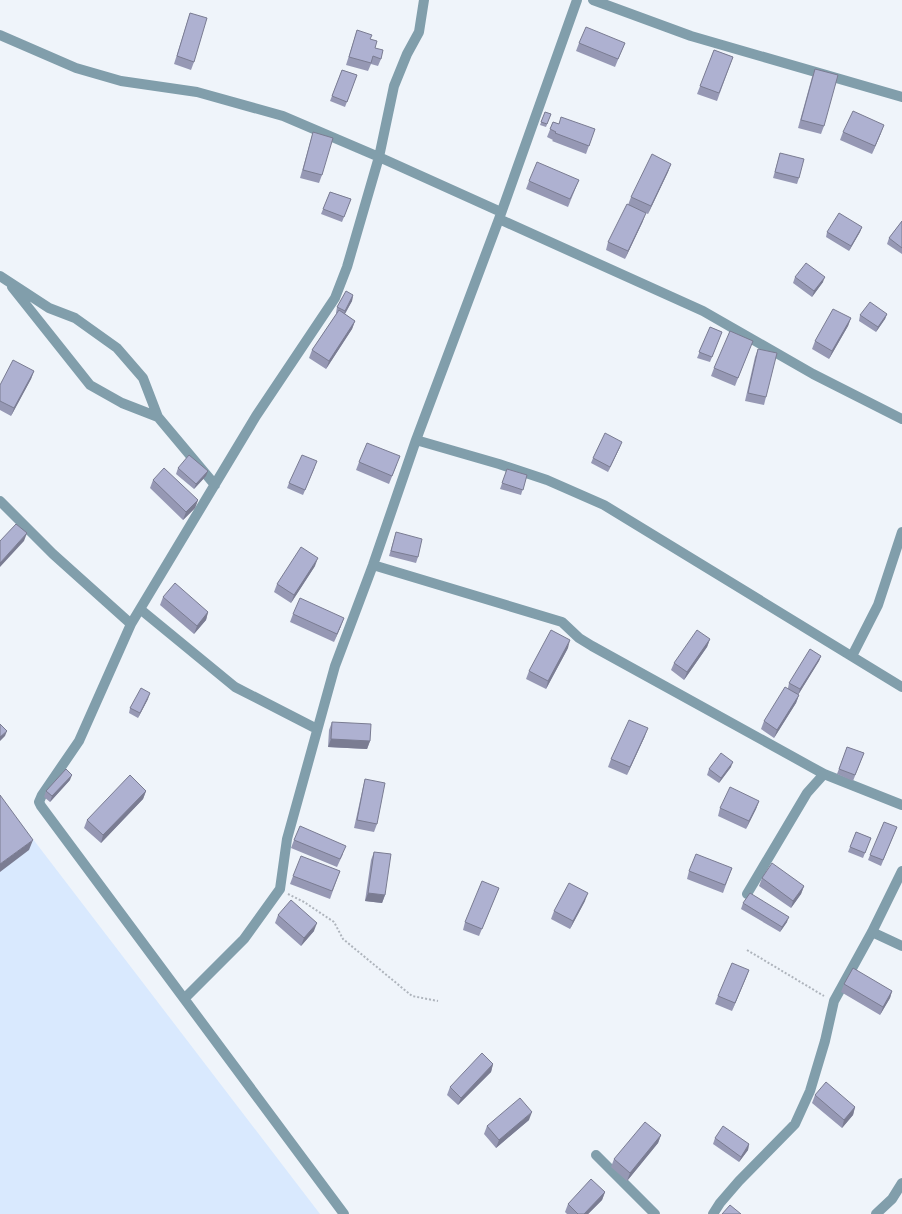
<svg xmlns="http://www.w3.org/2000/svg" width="902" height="1214" font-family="Overpass,sans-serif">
	<rect width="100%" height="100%" fill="#eff4fa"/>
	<!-- built -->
	<path fill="#d9e9fe" d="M0,796L320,1214H0Z"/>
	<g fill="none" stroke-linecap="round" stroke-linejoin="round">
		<!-- path -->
		<path stroke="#aeb4bc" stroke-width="2" stroke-dasharray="2 2" stroke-linecap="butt" d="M288,894L304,902L334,922L343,939L412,996L438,1001
			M747,950L824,996"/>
		<!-- minor -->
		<path stroke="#819eab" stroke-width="10" d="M593,0L691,36L902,97
			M0,35L76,68L121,81L197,92L283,116L379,157L501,212
			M499,219L703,311L813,374L902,419
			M0,276L49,308L75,318L117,348L143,378L158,417L215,485
			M12,287L90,385L122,403L158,417
			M416,440L499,464L547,480L604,505L902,687
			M0,501L53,554L131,624
			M373,565L562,622L579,638L592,646L824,774L902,805
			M140,609L235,687L317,729
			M852,656L878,605L902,532
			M747,894L807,793L824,774
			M872,932L902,946
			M185,998L244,939L280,889L287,839L335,666L373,565L416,440L499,219L577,0
			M596,1155L655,1214
			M344,1214L41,806L39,802L42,795L79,741L131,624L256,416L335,298L347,267L379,157L394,86L407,54L419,32L424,0
			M713,1214L720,1203L739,1181L795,1124L810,1091L825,1041L834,1001L872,932L902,871
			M876,1214L892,1199L902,1183"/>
	</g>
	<!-- wall -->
	<path fill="#9698b4" d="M190,13L194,62L191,70L174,64Z
		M357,30L370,39L381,59L378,66L371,64L368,71L346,65Z
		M579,43H625L615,67L576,51Z
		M714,50L733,57L717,101L697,94Z
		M815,69L824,126L821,134L798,128L812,77Z
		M342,70L357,75L345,107L330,101Z
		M545,112L551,114L546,127L540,125Z
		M553,122L559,124L595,129L586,154L552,141L553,140L547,137Z
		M313,132L322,175L319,183L300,178Z
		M843,132L881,133L872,154L840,140Z
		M780,153L799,178L797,184L773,178Z
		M671,164L668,172L648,214L628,205L631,197Z
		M579,180L568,207L526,189L529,181Z
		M330,192L351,199L342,222L321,214Z
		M643,221L625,259L606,250L608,242Z
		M902,221V254L887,244L889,238Z
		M862,227L860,232L849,251L826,237L827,232Z
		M795,277L823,282L812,297L793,283Z
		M353,295L352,301L345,314L355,321L352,329L326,369L309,358L312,350L337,313H336L337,307Z
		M887,314L885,319L876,332L859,321L860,315Z
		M851,318L848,326L829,359L812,349L815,341Z
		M710,327L722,332L710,362L697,358Z
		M750,348L735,386L711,376L714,368Z
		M758,349L766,397L764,405L745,401L755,357Z
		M34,371L31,379L11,416L0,410V385Z
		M620,447L608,472L591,463L593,458Z
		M359,462L397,464L389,484L356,470Z
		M315,467L303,495L287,488L289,483Z
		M178,468L206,476L194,489L176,474Z
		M507,469L527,475L521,495L500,489Z
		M153,480L198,500L195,508L183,520L150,488Z
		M396,532L418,557L416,563L389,556Z
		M315,566L291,603L274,592L277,584Z
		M163,597L208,612L206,620L194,634L160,605Z
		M293,614L341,626L334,642L290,622Z
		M710,639L707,647L684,680L671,670L674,663Z
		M568,648L546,689L526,679L529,671Z
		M821,656L819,661L798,695H799L796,703L774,738L761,729L764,721L788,688L789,683Z
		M148,699L138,718L129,713L130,708Z
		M332,722L370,741L367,749L328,747L329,730Z
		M645,736L627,775L608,767L611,759Z
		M847,747L864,753L853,781L837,774Z
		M731,767L719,783L707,775L709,769Z
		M365,779L377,824L374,832L354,828L363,787Z
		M70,780L50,802L44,797L46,791Z
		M146,791L143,799L101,843L84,828L87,820Z
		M759,801L756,809L746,829L718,816L720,808Z
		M897,827L881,866L868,860L870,855Z
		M856,832L871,838L863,858L848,852Z
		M294,840L343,854L337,867L291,848Z
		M374,852L385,895L382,903L365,901L371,860Z
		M732,868L723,893L687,879L689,871Z
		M340,871L330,899L290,884L293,876Z
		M762,878L804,886L801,894L791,908L759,886Z
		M499,888L479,936L463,930L465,922Z
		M585,901L570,929L551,919L554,911Z
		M743,903L787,922L780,932L741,909Z
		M278,915L314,931L301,946L275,923Z
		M749,970L732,1011L715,1004L718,996Z
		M844,984L892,991L890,998L880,1015L841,992Z
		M493,1064L491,1072L458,1105L447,1095L450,1087Z
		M815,1095L855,1107L853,1115L842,1128L812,1103Z
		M529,1120L496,1148L484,1134L487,1126Z
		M661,1135L658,1143L627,1181L611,1167L614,1159Z
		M715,1138L749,1144L748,1150L739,1162L713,1144Z
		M605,1192L602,1200L588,1214H567L565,1212L568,1204Z"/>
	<!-- shaded-wall -->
	<path fill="#7a7c92" d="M884,125L881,133L872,154L875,146Z
		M671,164L668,172L648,214L651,206Z
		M646,213L643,221L625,259L628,251Z
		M862,227L860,232L849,251L851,246Z
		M825,277L823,282L812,297L814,291Z
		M353,295L352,301L343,317L345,311Z
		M887,314L885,319L876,332L878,327Z
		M851,318L848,326L829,359L832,351Z
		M355,321L352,329L326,369L329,361Z
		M34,371L31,379L11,416L14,408Z
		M622,442L620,447L608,472L610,467Z
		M208,471L206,476L194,489L196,484Z
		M198,500L195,508L183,520L186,512Z
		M27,533L24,541L0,567V563Z
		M318,558L315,566L291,603L294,595Z
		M208,612L206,620L194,634L197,626Z
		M344,618L341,626L334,642L337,634Z
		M710,639L707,647L684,680L687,672Z
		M570,640L568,648L546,689L548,681Z
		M821,656L819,661L798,695L800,689Z
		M150,693L148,699L138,718L140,713Z
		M799,695L796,703L774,738L777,730Z
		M648,728L645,736L627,775L630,767Z
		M7,731L5,736L0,741V737Z
		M331,739L370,741L367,749L328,747Z
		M733,762L731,767L719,783L721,778Z
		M72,775L70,780L50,802L52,796Z
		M146,791L143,799L101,843L103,835Z
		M759,801L756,809L746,829L749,821Z
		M33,840L29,850L0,872V864Z
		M804,886L801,894L791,908L793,901Z
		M368,893L385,895L382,903L365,901Z
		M588,893L585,901L570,929L573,921Z
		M789,917L787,922L780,932L782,927Z
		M317,923L314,931L301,946L304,938Z
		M749,970L746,978L732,1011L735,1003Z
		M892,991L890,998L880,1015L883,1007Z
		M493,1064L491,1072L458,1105L461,1098Z
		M855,1107L853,1115L842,1128L844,1120Z
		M532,1112L529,1120L496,1148L499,1140Z
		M661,1135L658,1143L627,1181L630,1173Z
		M749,1144L748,1150L739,1162L741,1157Z
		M605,1192L602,1200L588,1214H584Z"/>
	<!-- building -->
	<path fill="#aeb1d1" stroke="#7a7c92" d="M190,13L207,18L194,62L177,56Z
		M586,27L625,43L618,59L579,43Z
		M357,30L372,35L370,39L377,41L375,48L383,50L381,59L373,56L371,63L349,57Z
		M714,50L733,57L719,93L700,86Z
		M815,69L838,75L824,126L801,120Z
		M342,70L357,75L347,102L332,96Z
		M853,111L884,125L875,146L843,132Z
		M545,112L551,114L547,124L541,122Z
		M561,117L595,129L589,146L555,133L556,132L550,129L553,122L559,124Z
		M313,132L333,138L322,175L303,170Z
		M780,153L804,159L799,178L775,172Z
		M652,154L671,164L651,206L631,197Z
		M537,162L579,180L570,199L529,181Z
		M330,192L351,199L344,217L323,209Z
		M627,204L646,213L628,251L608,242Z
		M839,213L862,227L851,246L827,232Z
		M902,221V248L889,238Z
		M806,263L825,277L814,291L795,277Z
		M346,291L353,295L345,311L337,307Z
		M870,302L887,314L878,327L860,315Z
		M833,309L851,318L832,351L815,341Z
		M339,310L355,321L329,361L312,350Z
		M710,327L722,332L712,357L699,352Z
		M730,331L753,341L738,378L714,368Z
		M758,349L777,353L766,397L748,393Z
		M13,360L34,371L14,408L0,401V385Z
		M605,433L622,442L610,467L593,458Z
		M367,443L400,456L392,476L359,462Z
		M189,455L208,471L196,484L178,468Z
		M302,455L317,461L305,490L289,483Z
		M164,468L198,500L186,512L153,480Z
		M507,469L527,475L523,490L502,483Z
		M16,524L27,533L0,563V541Z
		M396,532L422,539L418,557L391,551Z
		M301,547L318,558L294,595L277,584Z
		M175,583L208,612L197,626L163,597Z
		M300,598L344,618L337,634L293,614Z
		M551,630L570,640L548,681L529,671Z
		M697,630L710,639L687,672L674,663Z
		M810,649L821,656L800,689L789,683Z
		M785,687L799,695L777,730L764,721Z
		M141,688L150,693L140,713L130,708Z
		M629,720L648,728L630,767L611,759Z
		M332,722L371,724L370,741L331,739Z
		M0,724L7,731L0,737Z
		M847,747L864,753L855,775L839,769Z
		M721,753L733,762L721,778L709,769Z
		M66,769L72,775L52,796L46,791Z
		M130,775L146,791L103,835L87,820Z
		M365,779L385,783L377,824L357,820Z
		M730,787L759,801L749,821L720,808Z
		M0,795L33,840L0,864Z
		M884,822L897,827L883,860L870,855Z
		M300,826L346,846L340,859L294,840Z
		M856,832L871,838L865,853L850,847Z
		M374,852L391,854L385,895L368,893Z
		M696,854L732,868L725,885L689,871Z
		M301,856L340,871L332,891L293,876Z
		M772,863L804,886L793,901L762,878Z
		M482,881L499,888L482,929L465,922Z
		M569,883L588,893L573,921L554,911Z
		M750,893L789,917L782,927L743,903Z
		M291,900L317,923L304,938L278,915Z
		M732,963L749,970L735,1003L718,996Z
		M853,968L892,991L883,1007L844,984Z
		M482,1053L493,1064L461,1098L450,1087Z
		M826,1082L855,1107L844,1120L815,1095Z
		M520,1098L532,1112L499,1140L487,1126Z
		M645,1122L661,1135L630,1173L614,1159Z
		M723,1126L749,1144L741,1157L715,1138Z
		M591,1179L605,1192L584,1214H578L568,1204Z
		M730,1205L741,1214H722Z"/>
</svg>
